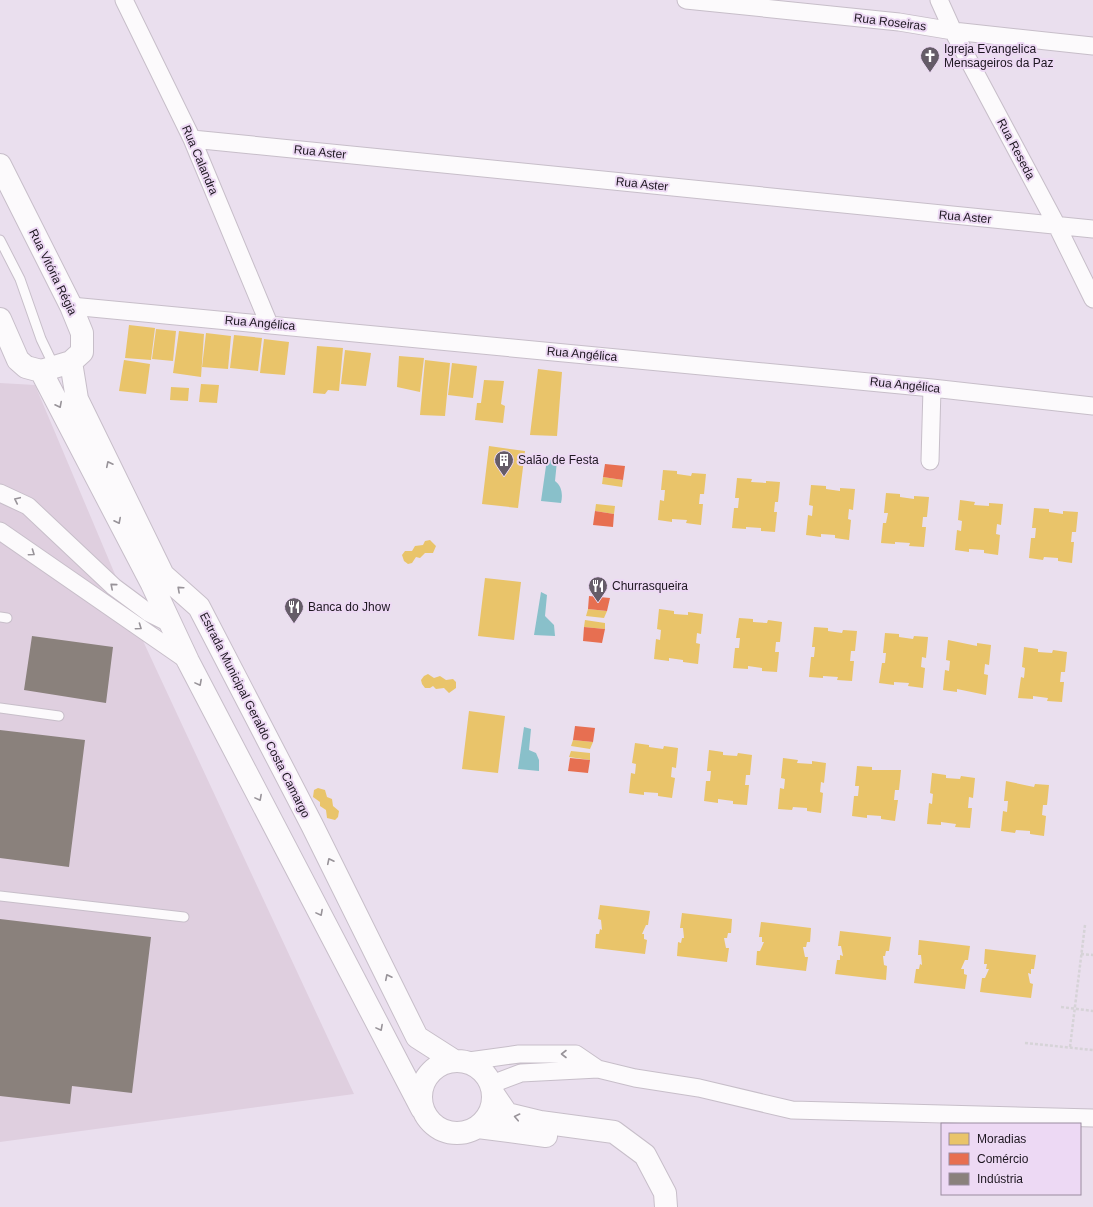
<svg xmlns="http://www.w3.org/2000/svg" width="1093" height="1207" font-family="Arial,sans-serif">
	<rect width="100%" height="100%" fill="#eadfee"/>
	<!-- industrial -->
	<path fill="#dfcfdf" d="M0,383L35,385L144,643L354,1094L0,1142Z"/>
	<!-- water -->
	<path fill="#89c0ca" d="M547,459L557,461L555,481C562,486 563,495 561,503L541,501Z
		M541,592L547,595L545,616L554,625L555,636L534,635Z
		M524,727L531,729L529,750L536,753L539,760V771L518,769Z"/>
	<!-- homes -->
	<path fill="#e9c46a" d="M129,325L155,328L151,360L125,358Z
		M156,329L176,331L173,361L152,359Z
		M179,331L204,334L201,377L173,373Z
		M206,333L231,336L228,369L202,367Z
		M234,335L262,338L258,371L230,368Z
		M264,339L289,342L285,375L260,373Z
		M317,346L343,348L339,391L328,390L325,394L313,393Z
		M345,350L371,353L366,386L341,384Z
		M399,356L424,358L420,392L397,387Z
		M124,360L150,364L146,394L119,391Z
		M425,360L450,363L445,416L420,415Z
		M452,363L477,366L473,398L448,395Z
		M538,369L562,372L557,436L530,435Z
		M484,380L504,381L501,404L505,406L503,423L475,420L477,403H481Z
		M201,384L219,385L217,403L199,402Z
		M171,387L189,388L188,401L170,400Z
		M489,446L525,451L518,508L482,504Z
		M663,470L677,471V474L691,476L692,473L706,474L704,494H700L699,504H703L701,525L686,523L687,520L672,519V522L658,520L660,500L664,501L665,490H661Z
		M603,477L623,480L622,487L602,484Z
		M737,478L752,479L751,482L766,483V481L780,482L778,502H775L774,512H777L775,532L761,531V528L746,527V529L732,528L734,508H738L739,498H735Z
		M811,485L826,486V489L840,491V488L855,489L853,510L849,509L848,519L851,520L849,540L835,538V535L821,534V537L806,535L808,515L812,516L813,506L809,505Z
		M886,493L900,494V497L914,499V496L929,497L927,517H923L922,527H926L924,547L909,546L910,543L895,542V544L881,543L883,523H886L888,513H884Z
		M960,500L975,502L974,505L989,506V503L1003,504L1001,525L997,524L996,534L1000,535L998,555L984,553V550L969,549V552L955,550L957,530L961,531L962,521L958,520Z
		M596,504L615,506L614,514L595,511Z
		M1034,508L1049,509V512L1063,514V511L1078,512L1076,532H1072L1071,542H1074L1072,563L1058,561V558L1044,557L1043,560L1029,558L1031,538H1035L1036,528H1032Z
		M430,540L436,546L433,553H425L420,558L416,557L412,563L408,564L404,561L402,555L405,551H412L415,546L423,545L425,541Z
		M485,578L521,582L514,640L478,636Z
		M588,609L607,611L604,618L586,616Z
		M659,609L674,611V614L688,615V612L703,614L701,634L697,633L696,643L700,644L698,664L683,662V660L669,658V661L654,659L656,639L660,640L661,630L657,629Z
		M739,618L753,619V622L767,623L768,620L782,622L780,642H776L775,652H779L777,672L762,671V668L748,666V669L733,668L735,648H739L740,638H736Z
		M585,620L605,623V629L584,627Z
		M814,627L828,628V631L842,633L843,630L857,631L855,651H851L850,661H854L852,681L837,680L838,677L823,676V678L809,677L811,657H814L815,647H812Z
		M885,633L899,634V637L913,639L914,636L928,637L926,658L922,657L921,667L925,668L923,688L908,686L909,683L894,682V685L879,683L882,663H885L886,653H883Z
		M948,640L977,646V643L991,645L989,665L985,664L984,674L988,675L986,695L957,689V692L943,690L945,670L949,671L950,661L946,660Z
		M1024,647L1038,649V652L1052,653L1053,650L1067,652L1065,672H1061L1060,682H1064L1062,702L1047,701L1048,698L1033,696V699L1018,698L1021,677L1024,678L1025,668L1022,667Z
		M428,674L434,678L440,676L446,680L453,679L456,682V688L449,693L444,688L436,689L433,686L430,688H425L422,684L421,680L424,676Z
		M469,711L505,716L498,773L462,769Z
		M573,740L593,742L590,749L571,746Z
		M635,743L649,745V747L663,749L664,746L678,748L676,768L672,767L671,777L675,778L672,798L658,796V793L644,792V795L629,793L631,773L635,774L636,764L632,763Z
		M709,750L723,752V755L737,756L738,753L752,755L750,775H746L745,785H749L747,805L733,804V801L718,799V803L704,801L706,781H710L711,771H707Z
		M571,751L590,753V760L569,757Z
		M783,758L798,760L797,763L812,764V761L826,763L824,783L821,782L820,792L823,793L821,813L807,811V808L793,807L792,810L778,809L780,788L784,789L785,779L781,778Z
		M857,766L872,767V770H901L899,790H895L894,800H898L895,821L881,819V816L867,815V818L852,816L854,796H858L859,786H855Z
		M932,773L946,775V778L960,779L961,776L975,778L973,798L969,797L968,808H972L970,828L955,827L956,824L941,822V825L927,824L929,803L932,804L933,794L930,793Z
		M1006,781L1034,787L1035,784L1049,785L1047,805H1043L1042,815L1046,816L1044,836L1030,834V831L1016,830L1015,833L1001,831L1003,811L1007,812L1008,801H1004Z
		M318,788L325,790L327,797L332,799L333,806L339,811L338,817L335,820L327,818L326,810L320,806V802L313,797L314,790Z
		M600,905L650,911L648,925H646L642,934H644V939L647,940L645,954L595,948L596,934H599L600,929L602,930L601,920L598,919Z
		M682,913L732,919L731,933H728L727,938H724L726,948H729L727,962L677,956L678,942L681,943L682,938H684L683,928H680Z
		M761,922L811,928L810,942H807L806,947H803L805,957H808L806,971L756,965L757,951H760L764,942H762V937H759Z
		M840,931L891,937L889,951H886L885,956H883L884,965L887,966L886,980L835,974L837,960H840V955L843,956L841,946H838Z
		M919,940L970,946L968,960H965L961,969H964V974L967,975L965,989L914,983L916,969H919L920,964L922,965L921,955H918Z
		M985,949L1036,955L1034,969H1031V974L1028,973L1030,983L1033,984L1031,998L980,992L982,978H985L989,969H986L987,964H984Z"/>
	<!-- shops -->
	<path fill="#e76f51" d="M605,464L625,466L623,480L603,477Z
		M595,511L614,514L613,527L593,525Z
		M589,596L610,598L607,611L588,609Z
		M584,627L605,629L602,643L583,641Z
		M575,726L595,728L593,742L573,740Z
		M570,758L590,760L588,773L568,771Z"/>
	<!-- industry -->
	<path fill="#8a817c" d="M32,636L113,647L106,703L24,690Z
		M0,730L85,740L69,867L0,858Z
		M0,919L151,937L132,1093L72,1086L70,1104L0,1096Z"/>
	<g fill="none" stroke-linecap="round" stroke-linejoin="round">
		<!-- lane casing -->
		<g stroke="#c7bec9" stroke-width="11">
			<path id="lane" d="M0,240L20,279L41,339L54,366
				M0,617L7,618
				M0,708L59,716
				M0,896L184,917"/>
		</g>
		<!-- street casing -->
		<g stroke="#c7bec9" stroke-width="19">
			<path id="street" d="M124,0L192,139L269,324
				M686,0L899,22L953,31L1093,46
				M939,0L953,31L1056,224L1093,299
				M192,139L1093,229
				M71,306L932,388L1093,406
				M930,461L932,388
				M0,493L28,506L114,587L149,613L169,623
				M0,531L188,661
				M469,1061L519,1054H576L598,1069
				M492,1084L521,1073L598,1069L635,1078L699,1088L792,1110L1093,1118"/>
		</g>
		<!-- secondary casing -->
		<g stroke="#c7bec9" stroke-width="24">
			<path id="secondary" d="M0,165L71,306L82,333V352L71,362L41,371L26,367L18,360L0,319
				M71,362L77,399L163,575L199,607L312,825L417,1037L453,1060
				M41,371L152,584L188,661L422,1109
				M421 1097a36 36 0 1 1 72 0a36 36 0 1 1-72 0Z
				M494,1095L507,1114L540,1122L614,1132L645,1155L665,1193L666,1207
				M478,1127L546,1136"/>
		</g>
		<!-- path -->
		<path stroke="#d6d3d7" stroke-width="2.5" stroke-dasharray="3 2" stroke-linecap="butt" d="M1081,954L1093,955
			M1061,1007L1093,1011
			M1025,1043L1093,1050
			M1070,1047L1085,925"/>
		<!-- lane -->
		<use href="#lane" stroke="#fcfafc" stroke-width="9"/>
		<!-- street -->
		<use href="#street" stroke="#fcfafc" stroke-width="17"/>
		<!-- secondary -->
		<use href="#secondary" stroke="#fcfafc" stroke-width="22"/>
	</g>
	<!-- one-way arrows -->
	<defs><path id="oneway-chevron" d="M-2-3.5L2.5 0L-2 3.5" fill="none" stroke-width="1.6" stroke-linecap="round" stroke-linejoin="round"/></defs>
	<g stroke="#989399">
		<use href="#oneway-chevron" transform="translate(59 405) rotate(63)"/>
		<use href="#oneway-chevron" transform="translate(109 464) rotate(-116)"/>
		<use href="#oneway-chevron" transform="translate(17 500) rotate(-155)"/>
		<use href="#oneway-chevron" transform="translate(118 521) rotate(63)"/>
		<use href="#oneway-chevron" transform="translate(32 553) rotate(35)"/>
		<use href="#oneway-chevron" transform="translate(113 586) rotate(-139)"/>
		<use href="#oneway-chevron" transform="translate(180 589) rotate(-138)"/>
		<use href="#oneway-chevron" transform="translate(139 627) rotate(35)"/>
		<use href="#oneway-chevron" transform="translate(199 683) rotate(62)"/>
		<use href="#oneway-chevron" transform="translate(259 798) rotate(62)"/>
		<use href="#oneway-chevron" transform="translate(330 861) rotate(-116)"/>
		<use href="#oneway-chevron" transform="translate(320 913) rotate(62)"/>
		<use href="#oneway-chevron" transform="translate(388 977) rotate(-116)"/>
		<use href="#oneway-chevron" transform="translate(380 1028) rotate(62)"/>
		<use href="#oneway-chevron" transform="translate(564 1054) rotate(180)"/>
		<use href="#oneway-chevron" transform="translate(517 1117) rotate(-168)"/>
	</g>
	<!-- icons -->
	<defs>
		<g id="church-pin" transform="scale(1)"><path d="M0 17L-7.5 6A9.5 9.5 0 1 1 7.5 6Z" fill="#655c68" stroke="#edd9f4"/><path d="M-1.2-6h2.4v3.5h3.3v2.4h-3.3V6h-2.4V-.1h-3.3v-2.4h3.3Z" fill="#fff"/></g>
		<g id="building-pin" transform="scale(1)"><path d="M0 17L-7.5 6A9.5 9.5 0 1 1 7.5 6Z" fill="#655c68" stroke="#edd9f4"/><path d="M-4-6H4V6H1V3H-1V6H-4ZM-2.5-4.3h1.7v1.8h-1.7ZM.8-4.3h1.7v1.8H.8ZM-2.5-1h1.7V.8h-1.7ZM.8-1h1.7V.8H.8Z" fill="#fff"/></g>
		<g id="restaurant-pin" transform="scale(1)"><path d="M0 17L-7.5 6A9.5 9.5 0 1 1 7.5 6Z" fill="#655c68" stroke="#edd9f4"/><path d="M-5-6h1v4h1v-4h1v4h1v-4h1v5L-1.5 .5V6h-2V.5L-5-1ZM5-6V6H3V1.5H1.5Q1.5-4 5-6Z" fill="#fff"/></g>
	</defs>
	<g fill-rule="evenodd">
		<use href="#church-pin" x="930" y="56"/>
		<use href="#building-pin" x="504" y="460"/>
		<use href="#restaurant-pin" x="598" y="586"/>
		<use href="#restaurant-pin" x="294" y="607"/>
	</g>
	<g text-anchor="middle" stroke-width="4" stroke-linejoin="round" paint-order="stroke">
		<!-- street labels -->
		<g font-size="12" fill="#1d1620" stroke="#edd9f4">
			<text transform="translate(890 22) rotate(7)" y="4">Rua Roseiras</text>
			<text transform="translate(1016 149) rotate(62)" y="4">Rua Reseda</text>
			<text transform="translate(320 152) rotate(6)" y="4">Rua Aster</text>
			<text transform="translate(200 160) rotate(67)" y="4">Rua Calandra</text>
			<text transform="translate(642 184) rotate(6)" y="4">Rua Aster</text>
			<text transform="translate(965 217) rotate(5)" y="4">Rua Aster</text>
			<text transform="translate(53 272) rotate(64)" y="4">Rua Vitória Régia</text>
			<text transform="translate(260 323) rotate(5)" y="4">Rua Angélica</text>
			<text transform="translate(582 354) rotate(5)" y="4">Rua Angélica</text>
			<text transform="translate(905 385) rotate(6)" y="4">Rua Angélica</text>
			<text transform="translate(255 715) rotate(63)" y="4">Estrada Municipal Geraldo Costa Camargo</text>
		</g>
		<!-- poi labels -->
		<g font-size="12" fill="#1d1620" stroke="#edd9f4" text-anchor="start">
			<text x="944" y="53">Igreja Evangelica<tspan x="944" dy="14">Mensageiros da Paz</tspan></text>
			<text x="518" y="464">Salão de Festa</text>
			<text x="612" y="590">Churrasqueira</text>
			<text x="308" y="611">Banca do Jhow</text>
		</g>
	</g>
	<!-- legend -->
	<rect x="941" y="1123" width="140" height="72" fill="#edd9f4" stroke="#9a8b9f"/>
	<rect x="949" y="1133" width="20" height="12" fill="#e9c46a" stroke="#9a8b9f"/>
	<text x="977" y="1143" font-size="12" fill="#1d1620">Moradias</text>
	<rect x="949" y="1153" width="20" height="12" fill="#e76f51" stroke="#9a8b9f"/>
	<text x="977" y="1163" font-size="12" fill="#1d1620">Comércio</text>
	<rect x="949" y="1173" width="20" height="12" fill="#8a817c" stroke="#9a8b9f"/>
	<text x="977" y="1183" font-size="12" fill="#1d1620">Indústria</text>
</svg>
